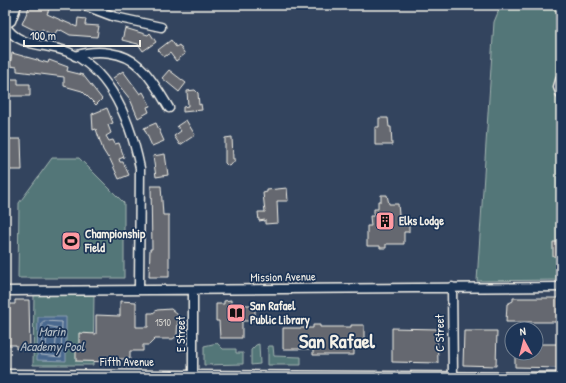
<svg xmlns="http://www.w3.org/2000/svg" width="566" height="383" font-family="'Patrick Hand',sans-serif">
	<rect width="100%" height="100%" fill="#33445e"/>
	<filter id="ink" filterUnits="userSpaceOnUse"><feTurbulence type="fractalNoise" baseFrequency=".025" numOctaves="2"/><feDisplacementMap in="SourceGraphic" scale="8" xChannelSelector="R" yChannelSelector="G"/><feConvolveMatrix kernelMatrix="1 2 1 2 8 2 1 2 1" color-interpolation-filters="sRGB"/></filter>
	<g filter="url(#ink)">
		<!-- green -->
		<path fill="#527678" stroke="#a3b4b0" d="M501,5H561V280L477,281L494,22Z
			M52,158H79L124,203V278H18L19,203Z
			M34,295H94L93,365H33Z
			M217,343L223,349H236V353H243V364L204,365V346Z
			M259,344L260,364L251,365V350L256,345Z
			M268,346H273L274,356L301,357V365H268Z"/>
		<!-- water -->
		<path fill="#49688e" stroke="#8d9fb2" d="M38,317H66V361L37,360Z"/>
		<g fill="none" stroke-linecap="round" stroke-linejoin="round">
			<!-- shore -->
			<path stroke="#b0bac4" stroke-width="1" d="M44,321L62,322L61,357L41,355L42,323Z
				M48,326L57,328L55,352L46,350Z"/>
		</g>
		<!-- building -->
		<path fill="#65686f" stroke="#f4f1e8" d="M30,5H51L47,14L77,27L78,18L86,19L85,25L99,26L97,37L70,35L61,30L60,31L57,30L54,36L42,29L40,33L22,24Z
			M125,28L148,35L150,33L156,42L143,51L138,44L122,40Z
			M171,40L176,47L179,45L185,54L176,61L170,53L164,57L158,50Z
			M12,53L48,63L49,60L68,67L67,71L83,75L102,99L96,105L82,91L64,86V77L17,71V67L10,66Z
			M169,70L186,83L179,92L162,78Z
			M123,71L140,94L143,92L149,103L150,106L147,107L149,112L138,118L130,99L113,78Z
			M5,79H18V84H30V96H5Z
			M195,90L198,93L199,105L201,104L202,110L183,112V107L188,106L187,91Z
			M107,108L113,123L108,125L111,133L106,136L109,141L113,140L115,144L119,143L124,157L119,159L120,162H123L129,175L119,179L109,157L108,158L103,150L96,129L93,130L92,114Z
			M379,118H388L389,127H391L392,145H375V127H379Z
			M186,120L195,135L180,145L174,136L181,131L177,126Z
			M156,123L164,141L152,146L144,128Z
			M232,137L233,159H236L231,165L228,166L225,163V138Z
			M5,139H21L22,170H5Z
			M165,154L168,175L156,177L153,156Z
			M151,186H161L163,215H169V277H149L150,249H152Z
			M287,188L288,201H277L278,223L265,224V220L259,221L258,212H265L263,193L267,192V190Z
			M381,195H387L389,204H398L400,225H409V232H404V244H386V248H380V246H367V226H371L370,216H374V209H378V201H381Z
			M553,242H561V256H553Z
			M513,298H561V322H506L507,304L513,301Z
			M15,300H29L30,349H16V345H6V304H15Z
			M231,300V305H255V321H242V338H220L219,321H216V304H224V301Z
			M120,301L136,302V327H148V313H153L157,310L171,309L178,315L177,336L173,339H155L149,345H143V351H130V359H115V362L76,361V349H79V333L96,334V315L120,316Z
			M313,325H320V327H351V325H364V340L354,342V355H313V349H283V328H313Z
			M392,328L437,329L438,363L392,362Z
			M464,331H497L496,366L463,365Z
			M536,344H561V368L515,367V353H536Z"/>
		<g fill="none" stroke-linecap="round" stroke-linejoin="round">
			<!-- minor casing -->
			<g stroke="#f4f1e8" stroke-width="11">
				<path id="minor" d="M83,5L115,17L161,27
					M5,25C18,48 46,43 68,52C112,71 131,124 140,168L139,290
					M5,25L11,21L17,5
					M75,56C96,49 124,51 140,67C152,78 161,95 169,108
					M561,77L558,87L561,95
					M452,287L453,378
					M5,291L561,287
					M5,374L561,377
					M193,378V290"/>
			</g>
			<!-- minor -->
			<use href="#minor" stroke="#1d3557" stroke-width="8"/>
		</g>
	</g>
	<!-- icons -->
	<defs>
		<g id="building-square" transform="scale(1)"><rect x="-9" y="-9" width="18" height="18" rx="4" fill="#ff9aa2" stroke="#1d3557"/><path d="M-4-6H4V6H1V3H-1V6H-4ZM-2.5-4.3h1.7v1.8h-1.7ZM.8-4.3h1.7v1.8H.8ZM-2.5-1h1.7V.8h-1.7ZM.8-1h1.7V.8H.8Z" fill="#111"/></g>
		<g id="stadium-square" transform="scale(1)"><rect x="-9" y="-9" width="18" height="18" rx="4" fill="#ff9aa2" stroke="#1d3557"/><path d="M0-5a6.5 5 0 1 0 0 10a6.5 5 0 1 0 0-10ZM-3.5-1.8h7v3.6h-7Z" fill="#111"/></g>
		<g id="library-square" transform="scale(1)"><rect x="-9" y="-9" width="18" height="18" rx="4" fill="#ff9aa2" stroke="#1d3557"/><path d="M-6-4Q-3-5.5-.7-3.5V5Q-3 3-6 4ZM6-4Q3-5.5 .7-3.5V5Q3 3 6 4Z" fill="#111"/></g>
	</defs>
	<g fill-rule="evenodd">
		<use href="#building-square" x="385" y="221"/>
		<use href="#stadium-square" x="71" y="241"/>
		<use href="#library-square" x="236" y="313"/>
	</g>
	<g text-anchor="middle" stroke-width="3.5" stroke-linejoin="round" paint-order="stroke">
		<!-- number labels -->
		<g font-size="10" fill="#d0cfca">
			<text x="163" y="326">1510</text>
		</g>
		<!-- poi labels -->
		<g font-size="12" font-weight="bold" fill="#f4f1e8" stroke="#1d3557" text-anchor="start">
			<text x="399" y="225">Elks Lodge</text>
			<text x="85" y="238">Championship<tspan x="85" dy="14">Field</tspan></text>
			<text x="250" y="310">San Rafael<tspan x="250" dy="14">Public Library</tspan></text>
		</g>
		<!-- street labels -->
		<g font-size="12" fill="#f4f1e8" stroke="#1d3557">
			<text transform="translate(283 277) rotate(-1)" y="4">Mission Avenue</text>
			<text transform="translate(440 333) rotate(-90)" y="4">C Street</text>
			<text transform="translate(181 334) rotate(-90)" y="4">E Street</text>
			<text x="127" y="366">Fifth Avenue</text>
		</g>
		<!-- water labels -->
		<g font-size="13" font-style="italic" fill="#b8c1c8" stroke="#1d3557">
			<text x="52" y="336">Marin<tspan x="52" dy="15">Academy Pool</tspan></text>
		</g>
		<!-- town labels -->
		<g font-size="20" font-weight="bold" fill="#f4f1e8" stroke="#1d3557">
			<text x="337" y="348">San Rafael</text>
		</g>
	</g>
	<!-- margin -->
	<rect width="566" height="383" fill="none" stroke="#1d3557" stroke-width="20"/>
	<rect x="10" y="10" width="546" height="363" fill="none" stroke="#f4f1e8" stroke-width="1.5" filter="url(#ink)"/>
	<!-- north arrow -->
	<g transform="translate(524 341) rotate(353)"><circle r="19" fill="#1d3557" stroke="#738091"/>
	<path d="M0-3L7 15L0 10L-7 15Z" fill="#ff9aa2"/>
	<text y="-6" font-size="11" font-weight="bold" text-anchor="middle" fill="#f4f1e8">N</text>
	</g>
	<!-- scale -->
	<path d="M24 40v6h116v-6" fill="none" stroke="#f4f1e8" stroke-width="2"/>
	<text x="30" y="40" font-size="12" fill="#f4f1e8" stroke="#1d3557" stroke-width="3" paint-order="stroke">100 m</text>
</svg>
